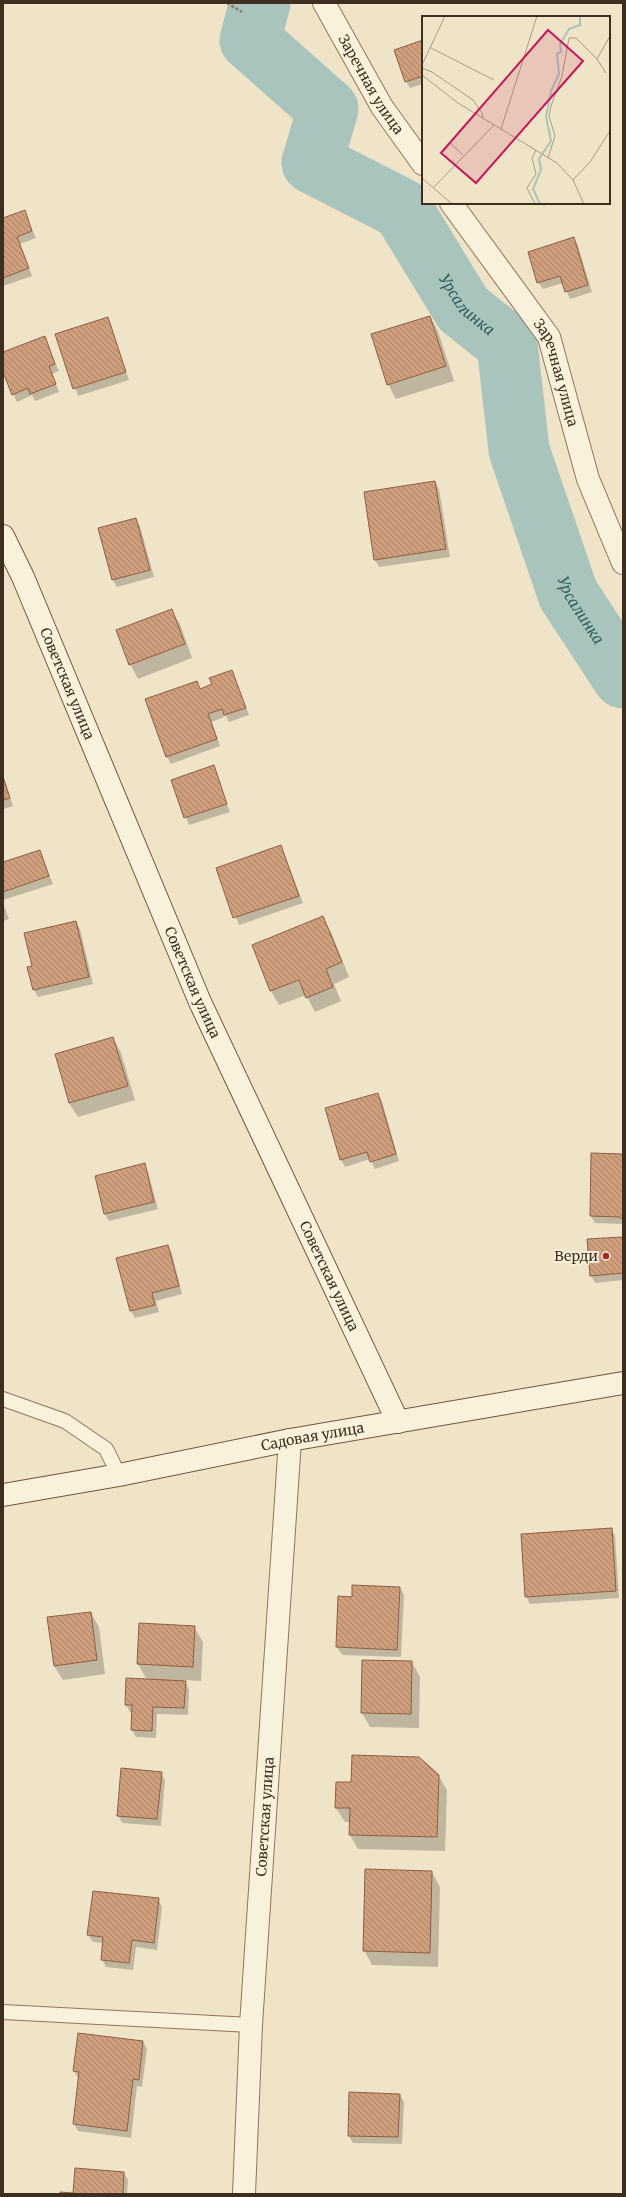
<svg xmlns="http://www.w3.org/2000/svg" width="626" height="2197" font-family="Merriweather,serif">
	<defs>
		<pattern id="building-back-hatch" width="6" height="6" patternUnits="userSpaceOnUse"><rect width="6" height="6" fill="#cf9f7d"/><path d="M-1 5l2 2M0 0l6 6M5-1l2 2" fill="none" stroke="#a98266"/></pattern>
	</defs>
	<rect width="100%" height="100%" fill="#f0e4c8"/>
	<!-- shadow -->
	<path fill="#0003" d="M423,41V84L410,88L406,81Z
		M541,203H555L543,206Z
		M24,212L36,238L20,244L32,276L3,286V220Z
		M574,238L578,246L592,292L570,299L563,283L543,289L538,282Z
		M430,317L438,331L454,381L396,399L388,384Z
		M107,318L129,380L78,396L57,335Z
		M44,338L59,371L52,374L59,392L35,401L32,395L17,402L3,370V354Z
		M435,482L439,489L450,557L379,567L375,560Z
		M136,519L140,526L154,577L117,587L113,580L99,529Z
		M171,610L180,624L192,658L138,679L130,664Z
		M232,671L249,715L229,722L226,716L212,722L220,746L171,764L167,757L196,682L200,689L213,685Z
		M213,767L230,812L189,825L172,780Z
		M3,774L13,806L3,809Z
		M281,846L303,903L239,925L217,868Z
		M40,851L53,884L3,900V863Z
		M3,903L9,919L3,921Z
		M323,918L331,932L349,977L334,984L341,1001L315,1012L306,995L279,1005L271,991L253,946Z
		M76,922L80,929L93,984L38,997L34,990L29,968L33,967Z
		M113,1038L121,1053L135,1100L78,1117L69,1103Z
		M378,1094L382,1101L399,1161L375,1169L370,1159L345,1167L341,1160Z
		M592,1154L623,1155V1224L595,1223L591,1216Z
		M144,1165L148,1172L158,1209L109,1221L105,1214Z
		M623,1238V1280L595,1283L591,1275Z
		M167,1246L172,1253L182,1294L156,1301L159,1312L135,1318L131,1311L117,1259Z
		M611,1529L615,1536L619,1598L530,1604L526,1596Z
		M400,1588L404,1595L401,1657L342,1655L337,1647L339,1597L353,1598Z
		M91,1613L99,1627L105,1674L63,1680L54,1666Z
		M140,1624L194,1627L203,1642L201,1681L184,1680L189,1689L188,1715L157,1714L156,1738L136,1737L132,1730L133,1712H130L126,1705L147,1680L138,1664Z
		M412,1662L420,1677L419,1728L370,1727L362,1713Z
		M161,1773L165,1781L161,1826L122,1823L118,1815Z
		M438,1775L447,1790L445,1851L358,1849L350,1835V1822H345L336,1808L352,1783Z
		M432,1872L440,1887L438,1967L372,1965L364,1950Z
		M158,1899L162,1907L157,1950L136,1947L133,1970L106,1967L102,1959L103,1943L93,1942L88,1935Z
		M143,2042L147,2049L142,2087L137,2086L131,2138L78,2131L74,2124L78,2078L74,2071Z
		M400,2095L404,2102L402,2144L353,2143L349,2136Z
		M124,2173L128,2180L127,2194H61H74Z"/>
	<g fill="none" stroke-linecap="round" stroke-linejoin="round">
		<!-- river -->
		<path stroke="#a9c4bc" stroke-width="61" id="s1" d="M260,3L250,40L328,109L312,163L402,209L463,309L507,344L519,450L568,594L623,678"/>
	</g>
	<!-- building -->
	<path fill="url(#building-back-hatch)" stroke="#8d5f41" d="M423,40V76L405,82L394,50Z
		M25,210L32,231L17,237L29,268L3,278V218Z
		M574,237L588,285L565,292L560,276L537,283L528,252Z
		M430,316L446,366L387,385L371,334Z
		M108,317L126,372L73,389L55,334Z
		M45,336L55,364L49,366L56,384L30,394L28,388L12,395L3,372V352Z
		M435,481L446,549L374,560L364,492Z
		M136,518L150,570L112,580L98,528Z
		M172,609L185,644L129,665L116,630Z
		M232,670L246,708L224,715L222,709L208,714L217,739L166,757L145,699L197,681L200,689L212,684L209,678Z
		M214,765L227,804L184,818L171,780Z
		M3,777L10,798L3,800Z
		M281,845L299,896L233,918L216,868Z
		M40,850L49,876L3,892V862Z
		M323,916L342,962L326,969L333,987L306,998L299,980L270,991L252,945Z
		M76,921L89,977L33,990L27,967L32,966L24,933Z
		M113,1037L128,1086L69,1103L55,1054Z
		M378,1093L396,1154L370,1162L367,1152L340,1160L325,1108Z
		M591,1153L623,1154V1220L620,1217L590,1216Z
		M145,1163L154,1202L104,1214L95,1176Z
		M623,1237V1273L590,1276L587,1239Z
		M168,1245L179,1286L152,1293L155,1305L130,1311L116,1258Z
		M612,1528L616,1591L525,1597L521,1534Z
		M352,1585L400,1587L397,1650L336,1647L338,1596L352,1597Z
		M91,1612L97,1660L54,1666L47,1617Z
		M139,1623L195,1626L193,1667L137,1664Z
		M362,1660L412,1661L411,1714L361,1713Z
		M126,1678L186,1681L184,1708L153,1707L152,1731L131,1730L132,1705H125Z
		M352,1755L419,1757L439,1775L437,1837L349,1835L350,1808H335L336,1782H351Z
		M121,1768L162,1772L157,1819L117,1816Z
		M365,1869L432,1871L430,1953L363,1951Z
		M93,1891L159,1898L154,1943L132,1940L129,1963L101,1960L103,1937L87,1935Z
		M78,2033L143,2041L139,2080L133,2079L127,2131L73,2124L79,2072L73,2071Z
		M349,2092L400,2094L398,2137L348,2136Z
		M75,2168L124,2172L123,2194H60V2192L73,2193Z"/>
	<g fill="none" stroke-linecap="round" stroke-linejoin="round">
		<!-- lane casing -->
		<g stroke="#8d765c" stroke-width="16">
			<path id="lane" d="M3,1399L65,1421L106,1449L119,1475
				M3,2012L251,2025"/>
		</g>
		<!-- street casing -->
		<g stroke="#8d765c" stroke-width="24">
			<g id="street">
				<path id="s2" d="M324,3L382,107L423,164"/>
				<path id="s3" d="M451,203L549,337L588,479L623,563"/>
				<path id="s4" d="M244,2194L251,2025L290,1440"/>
			</g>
		</g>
		<!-- secondary casing -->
		<g stroke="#6f573f" stroke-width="24">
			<g id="secondary">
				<path id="s5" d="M3,536L23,577L200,1002L398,1422"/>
				<path id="s6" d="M3,1495L119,1475L290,1440L623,1383"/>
			</g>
		</g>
		<!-- path -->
		<path stroke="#8d765c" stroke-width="2.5" stroke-dasharray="3 2" stroke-linecap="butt" d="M227,3L242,12"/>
		<!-- lane -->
		<use href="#lane" stroke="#faf1dc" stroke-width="14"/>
		<!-- street -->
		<use href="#street" stroke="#faf1dc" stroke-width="22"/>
		<!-- secondary -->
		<use href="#secondary" stroke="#faf1dc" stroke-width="22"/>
	</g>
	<!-- markers -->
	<circle fill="#9e2a2b" stroke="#f7eed8" stroke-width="1.5" cx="606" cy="1256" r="4"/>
	<g text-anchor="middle" stroke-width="4" stroke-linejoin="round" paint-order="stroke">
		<!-- street labels -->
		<g font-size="14" fill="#3d2e20" stroke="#f7eed8">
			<text dy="5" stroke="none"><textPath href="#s2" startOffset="94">Заречная улица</textPath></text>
			<text dy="5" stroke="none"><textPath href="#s3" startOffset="202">Заречная улица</textPath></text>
			<text dy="5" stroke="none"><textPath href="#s5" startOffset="161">Советская улица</textPath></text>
			<text dy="5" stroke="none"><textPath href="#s5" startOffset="485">Советская улица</textPath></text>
			<text dy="5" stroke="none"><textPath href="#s5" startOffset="809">Советская улица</textPath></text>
			<text dy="5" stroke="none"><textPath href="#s6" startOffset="315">Садовая улица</textPath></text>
			<text dy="5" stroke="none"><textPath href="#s4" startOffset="378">Советская улица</textPath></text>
		</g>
		<!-- poi labels -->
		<g font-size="14" fill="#3d2e20" stroke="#f7eed8" text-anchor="end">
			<text x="598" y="1261">Верди</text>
		</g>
		<!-- water labels -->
		<g font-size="15" font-style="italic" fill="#2f5d5a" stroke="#f7eed8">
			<text dy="5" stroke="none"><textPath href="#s1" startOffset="416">Урсалинка</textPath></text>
			<text dy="5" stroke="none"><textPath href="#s1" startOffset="752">Урсалинка</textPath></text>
		</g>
	</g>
	<!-- overview -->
	<g transform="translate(422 16)">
		<rect width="188" height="188" fill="#f0e4c8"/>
		<path fill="none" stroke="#a9c4bc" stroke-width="2" d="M118,188L111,173L119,154L117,143L129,125L124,101L129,75L137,58L135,38L139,36L138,28L147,13L158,9V0"/>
		<path fill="none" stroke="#a89b85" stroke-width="1" d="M9,32L72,64M175,43L184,57M0,49L23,0M0,52L10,56L51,84L60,97L61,102M0,59L36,87L135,147L151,164L162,188M79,113L115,0M27,126L41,139M126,142L133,120L127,100L129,90L140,60L147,22H154L175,43L188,20M0,162L30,188M151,164L168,146L188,115M12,171L72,109M113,188L105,172L114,158L110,142L114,134"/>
		<path fill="#c2185b" fill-opacity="0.15" stroke="#c2185b" stroke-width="2" d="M126,14L161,45L54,167L19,137Z"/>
		<rect width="188" height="188" fill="none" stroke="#3d2e20" stroke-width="2"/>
	</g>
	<!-- border -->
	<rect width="626" height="2197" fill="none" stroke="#3d2e20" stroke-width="8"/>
</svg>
